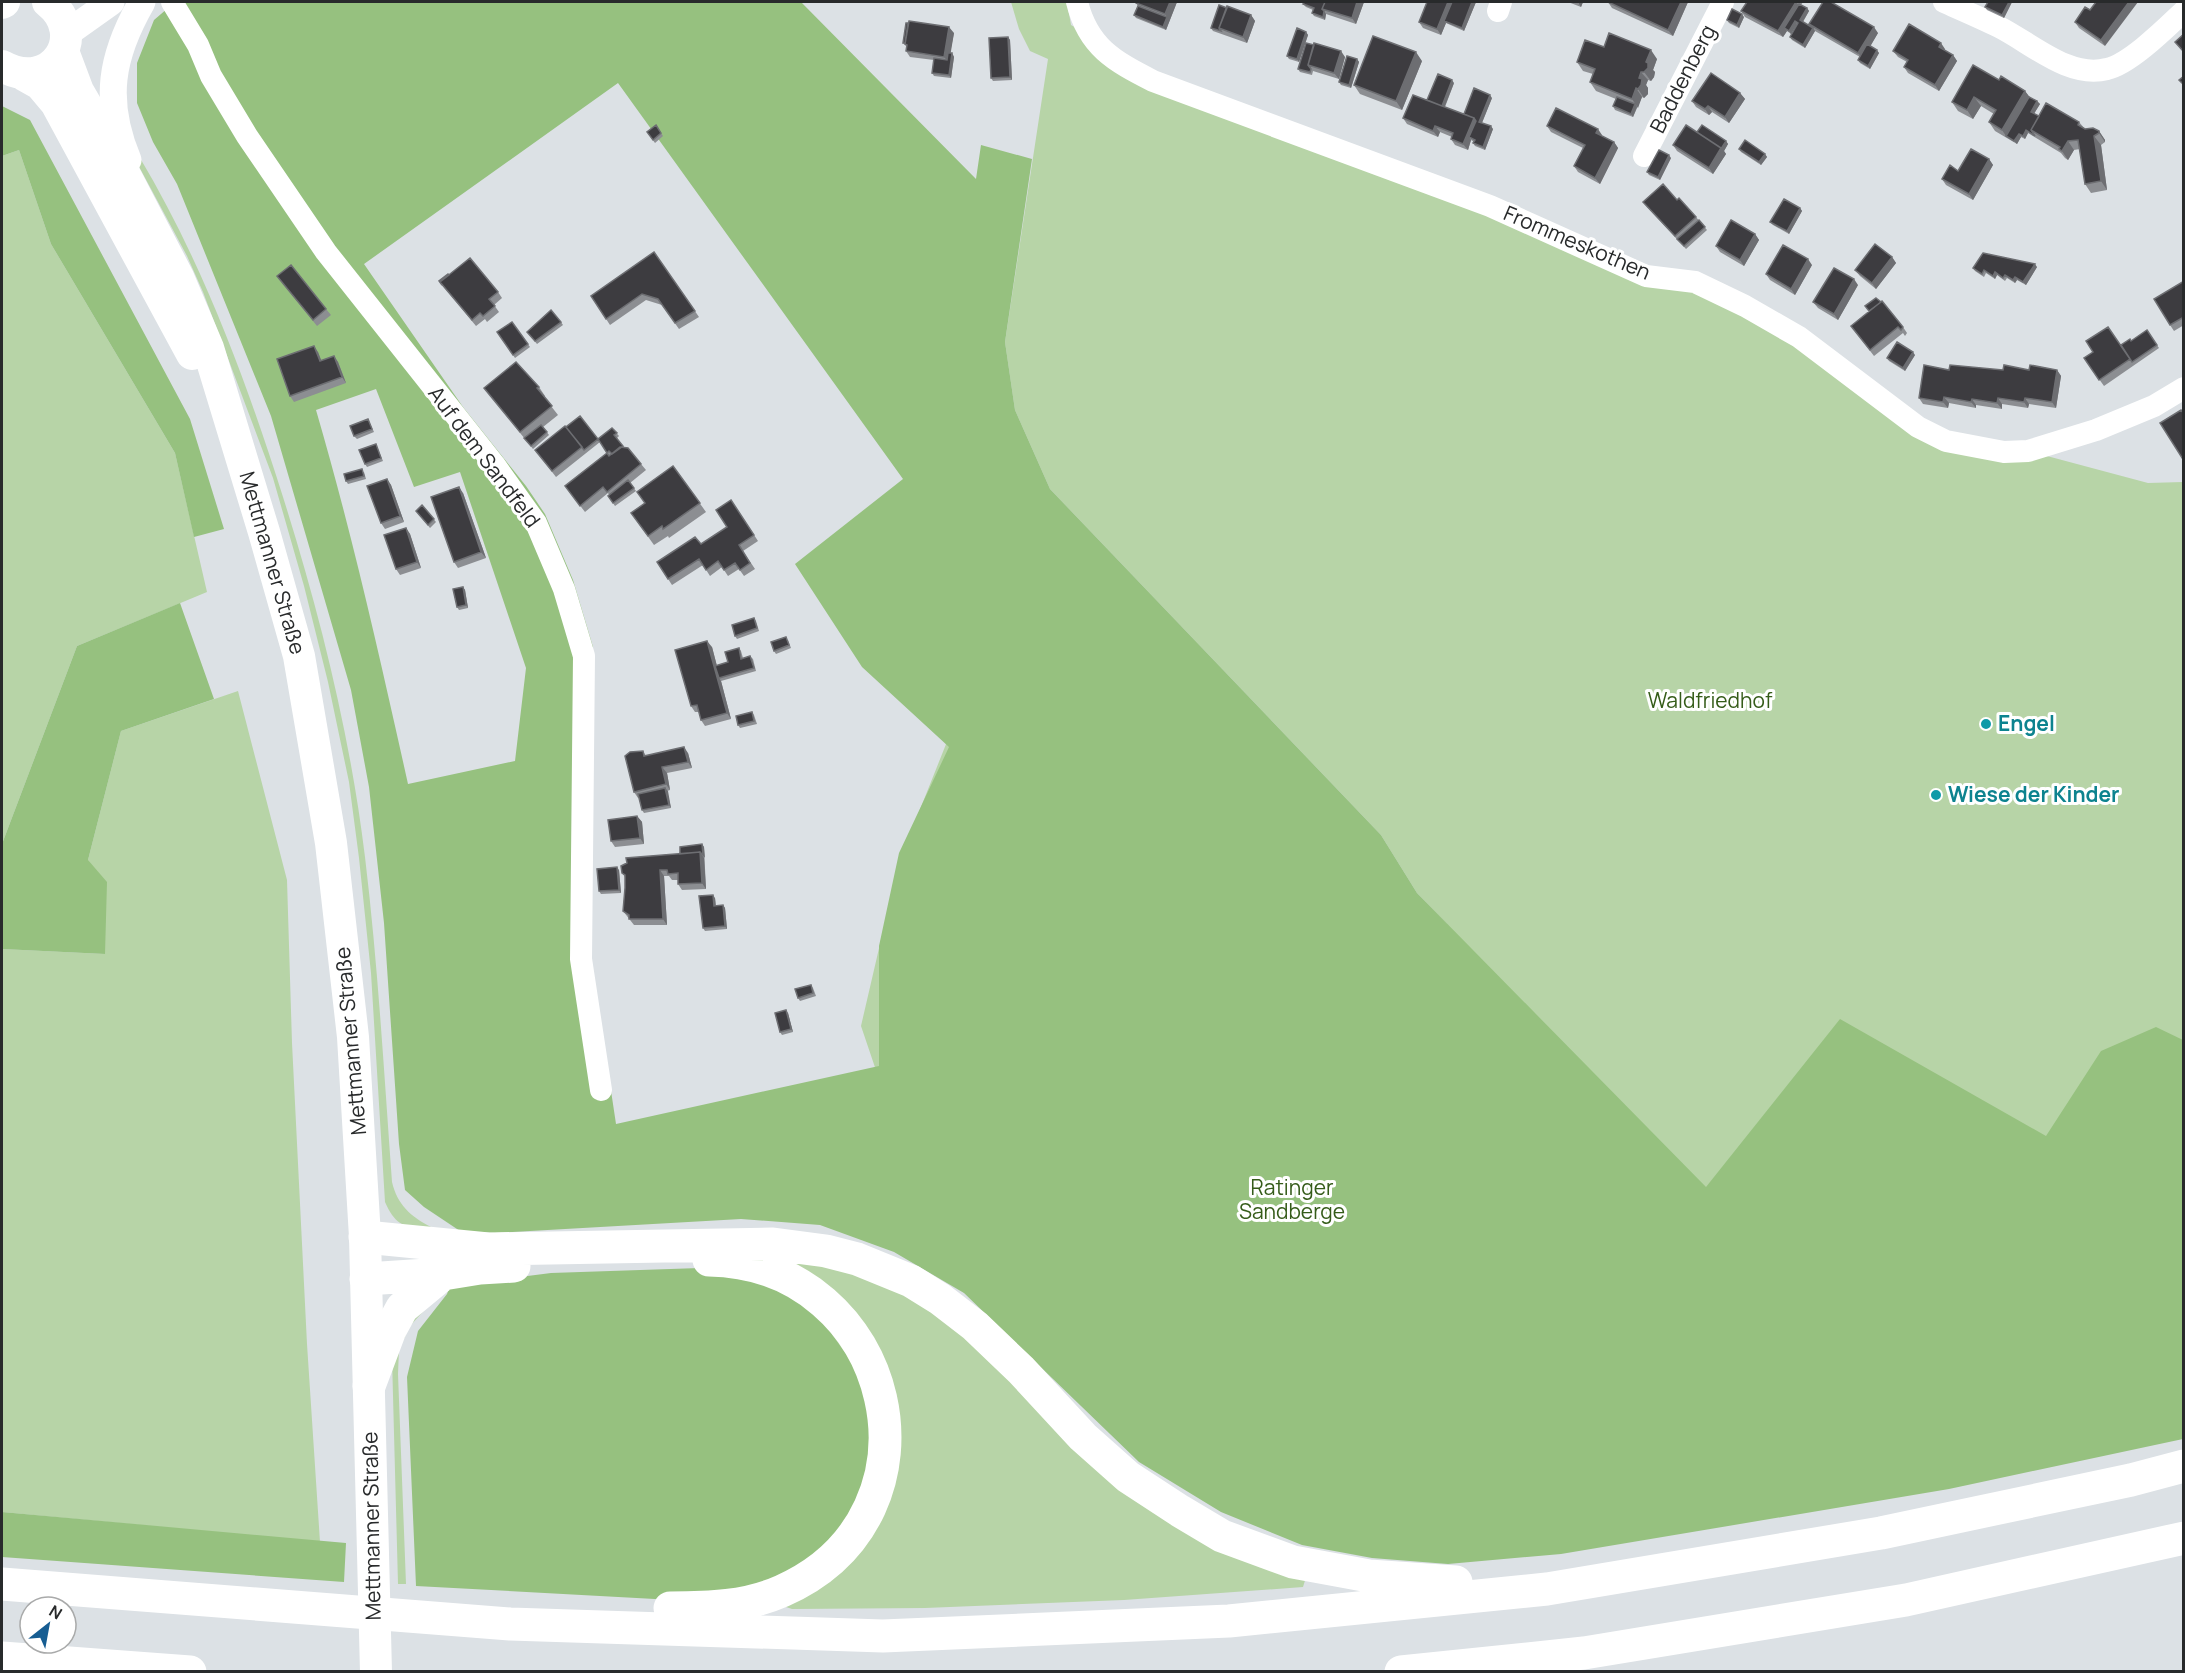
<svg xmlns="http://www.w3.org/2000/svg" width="2185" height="1673" font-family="Manrope,sans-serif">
	<rect width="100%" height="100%" fill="#dce1e5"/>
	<!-- green -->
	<path fill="#b7d4a7" d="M1011,2H1067L1071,25L1092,37L1103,50L1646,276L1695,282L1918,427L2028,451L2148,483L2183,482V1427L906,1159L861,1026L899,862L982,654L1428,944L1447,924L1417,893L1381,835L1050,489L1015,410L1005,342L1048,59L1030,51L1019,29Z
		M19,150L51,244L175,453L207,592L77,646L2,844V156Z
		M140,158C203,264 246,380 283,497C320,614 350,734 365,857C378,965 384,1073 392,1182C397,1204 411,1217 431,1227C406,1228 396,1227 385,1202L371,973L359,858L349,782L328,682L304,586L273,478L203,292L187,256L136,161Z
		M238,691L287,880L292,1043L307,1344L320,1542L2,1512V949L105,954L88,860L121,731Z
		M739,1250L831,1259L927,1302L1084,1449L1307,1574L1303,1587L1124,1600L925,1608L792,1609L780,1605Z
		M438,1295L410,1326L399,1349L398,1374L406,1584H398L392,1358L396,1337Z"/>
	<!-- forest -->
	<path fill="#96c17f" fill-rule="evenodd" d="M175,2H801L976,179L981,145L1032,159L1005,342L1015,410L1050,489L1381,835L1417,893L1706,1187L1840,1019L2046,1136L2101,1051L2156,1027L2183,1040V1439L1949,1489L1561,1554L1448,1564L1372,1558L1302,1545L1221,1512L1139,1462L964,1293L894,1252L820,1225L741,1219L495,1233L460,1231L424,1207L405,1190L399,1144L384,923L369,787L351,690L271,416L177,184L153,142L137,103V63L154,20ZM618,83L903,479L795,564L862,667L949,747L899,853L879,946V1066L616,1124L590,951L593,647L573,580L545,514L526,486L463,407L364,264ZM376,389L414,487L460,472L526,668L515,761L408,784C380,658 352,533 316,410Z
		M2,106L30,120L190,419L224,529L194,537L175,453L51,244L19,150L2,156Z
		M180,603L214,699L121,731L88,860L107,882L105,954L2,949V844L77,646Z
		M700,1268L744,1272L810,1303L867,1384L875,1452L849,1523L784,1584L710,1602L416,1586L407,1377L418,1331L447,1294L450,1286L551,1273Z
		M2,1512L346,1543L344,1582L2,1557Z"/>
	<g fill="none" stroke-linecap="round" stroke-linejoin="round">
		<!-- minor -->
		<path stroke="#fff" stroke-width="22" d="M172,2L198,45L211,76L247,136L326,252L494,464L536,523L564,589L584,656L581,959L601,1090
			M1077,2C1088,47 1114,61 1153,81L1490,206L1646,276L1695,282L1745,306L1799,337L1918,427L1946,441L2004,452L2028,451L2096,430L2154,406L2184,388
			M1944,2C1962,10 1981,18 1999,27C2031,43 2069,79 2107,69C2130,64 2167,27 2184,11
			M1498,11L1501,2
			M1644,156L1723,2"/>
		<!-- tertiary -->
		<path stroke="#fff" stroke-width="27" d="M66,34L111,2
			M128,160C103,100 111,56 142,2"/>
		<!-- secondary -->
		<path stroke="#fff" stroke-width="32" d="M2,3L4,2
			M63,51L78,91L110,146L178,277L208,348L264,532L299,656L331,843L353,1037L365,1237L376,1672
			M2,66C52,94 90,35 48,2
			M24,75L40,84L56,103L192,354"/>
		<!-- motorway -->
		<path stroke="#fff" stroke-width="33" d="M365,1237L488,1249L773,1244L826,1251L857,1259L911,1281L940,1299L975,1326L1021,1370L1083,1437L1128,1477L1180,1511L1222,1536L1293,1562L1369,1576L1456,1582
			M366,1279L443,1274L480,1268L514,1266
			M369,1386L390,1330L402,1308L443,1274
			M2,1584L510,1624L883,1636L1229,1621L1547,1589L1881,1533L2131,1480L2184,1466
			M670,1608C709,1608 746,1607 782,1591C955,1514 896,1263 709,1260
			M2,1658L190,1672
			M1401,1672L1584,1653L1906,1600L2184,1538"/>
	</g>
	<!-- wall -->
	<path fill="#8c8e92" d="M1177,2L1166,30L1136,18L1134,15L1138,6L1136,3Z
		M1364,2L1356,24L1326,14L1325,20L1314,16L1312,13L1313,10L1306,7L1303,4Z
		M1476,2L1464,31L1446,23L1441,35L1423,28L1419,22Z
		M1568,2H1583L1581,7Z
		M1608,2H1688L1673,36L1612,8Z
		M1803,2L1801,5L1807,8L1809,11L1803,22L1811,27L1809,24L1878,33L1870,46L1879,53L1870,69L1860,63L1858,60L1860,57L1815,31L1805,48L1792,40L1790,37L1797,24L1791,34L1787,31L1783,37L1745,17L1741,11Z
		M2012,2L2004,18L1987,10L1985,7Z
		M1227,8L1251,15L1255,21L1247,43L1213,31L1211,28Z
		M2090,10L2105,46L2079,28L2075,22Z
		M1744,17L1739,28L1729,23L1727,20Z
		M1306,32L1308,35L1299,62L1289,59L1287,56Z
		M954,33L950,53H952L954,57L951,78L934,76L932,73L934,60L910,57L906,51L907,47L903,43Z
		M1008,37L1010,40L1012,80L993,81L991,78Z
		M1314,45L1345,57L1339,79L1313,71L1312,75L1300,72L1298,69Z
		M1604,47L1657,59L1653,70L1655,72L1654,77L1651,81L1648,80L1646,85L1648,88V94L1644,98L1642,97L1633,117L1615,110L1613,106L1616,99L1596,91L1590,82L1593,74L1583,71L1577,62Z
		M1945,49L1944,50L1953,55L1957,61L1939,91L1908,73L1904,67L1907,62L1898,57L1893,51Z
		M1357,59L1359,62L1351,88L1341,85L1339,82Z
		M1422,61L1402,110L1360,94L1354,85Z
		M1999,80L2025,91L2029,97L2037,101L2040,104L2034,114L2039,116L2079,122L2085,129L2099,131L2105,140V142L2101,145L2107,190L2091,193L2085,184L2080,149L2074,150L2068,160L2065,158L2061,153L2028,133L2025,139L2021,137L2017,144L1995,131L1989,122L1994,114L1981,106L1973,119L1958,111L1952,102Z
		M1454,83L1445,107L1464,114L1492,98L1482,123L1493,129L1485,150L1475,146L1473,143L1474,142L1471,140L1468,150L1455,145L1451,139L1452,137L1440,132L1438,137L1407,124L1403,118L1427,100Z
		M1740,93L1745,99L1729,123L1712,112L1709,115L1696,107L1692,101Z
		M656,125L663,136L655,143L647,132Z
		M1547,126L1602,135V136L1614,142L1618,148L1600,184L1578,172L1574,166L1583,148L1551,132Z
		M1697,132L1726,141L1728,144L1724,151L1726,154L1713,174L1677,151L1673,145Z
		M1739,149L1765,154L1767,157L1761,165L1741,152Z
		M1671,158L1660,180L1649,175L1647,172Z
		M1989,159L1993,165L1973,200L1946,185L1942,179L1958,171Z
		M1677,200L1696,217L1707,230L1686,249L1648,208L1643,202Z
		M1800,208L1802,211L1789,234L1773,225L1770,222Z
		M1755,234L1759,240L1744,266L1720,252L1716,246Z
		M654,252L699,317L679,329L662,305L646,300L610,325L591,296Z
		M1892,257L1896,263L1876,289L1860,276L1855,270Z
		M1812,265L1795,295L1770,280L1766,274Z
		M2037,267L2026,285L2017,280L2015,283L2007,278L2005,281L1997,275L1995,279L1986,273L1984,277L1975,271L1973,268Z
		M449,275L498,292L502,298L494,305L499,312L487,322L485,319L476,326L439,281Z
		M277,276L326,309L331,315L317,326Z
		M2184,281V325L2174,331L2170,325Z
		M1858,285L1838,320L1818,308L1813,302Z
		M1869,312L1903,327L1907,333L1905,336L1903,333L1874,356L1851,326Z
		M512,322L530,347L515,358L497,332Z
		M561,322L563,325L537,344L527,332Z
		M2147,330L2159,348L2104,386L2084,358L2130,359L2131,341Z
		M318,352L321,361L334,356L338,362L346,383L294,402L290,396Z
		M1915,355L1905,371L1889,361L1887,358Z
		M1949,370H2057L2061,376L2056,408L2029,404L2028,408L2002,404V409L1976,405V408L1949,403L1948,408L1923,404L1919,398Z
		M539,387L545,396L544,397L558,415L543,427L549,435L533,449L484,388Z
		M368,419L374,432L357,439L354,436Z
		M566,427L598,439L612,428L619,436L617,438L624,448L641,464L646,470L630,483L636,491L615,506L608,496L609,495L608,493L585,512L565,486L607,453L600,442L556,477L535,450Z
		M376,444L383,461L367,467L365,464Z
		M673,466L706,512L669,538L668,536L654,545L631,513L645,503Z
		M364,472L366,479L348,484L346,481Z
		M387,479L391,485L404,522L385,529L381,523Z
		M463,493L486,558L458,568L454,562Z
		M731,500L758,541L743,551L755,569L744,576L739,569L728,576L722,567L710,576L703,565L672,585L657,562L701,544L727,527Z
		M422,505L436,522L430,528L416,511Z
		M406,528L410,534L421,568L400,575L396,569Z
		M463,587L465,590L468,608L459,610L457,607Z
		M754,618L756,621L759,631L737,639L735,636Z
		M788,640L791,648L776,654L774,651Z
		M712,647L717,666L728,662L739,648L741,651L743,658L750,656L753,659L756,671L721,681L731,719L705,726L701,720L699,712H695L691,706Z
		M752,712L754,715L757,724L740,728L738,725Z
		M643,751L646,756L688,753L692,768L667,773L670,790L667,791L671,808L644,813L642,810L639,797L638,798L634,792Z
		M637,816L642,822L644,844L615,847L611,841Z
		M702,844L704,847L706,889L682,890L678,884V880H672L669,876H664L667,925H634L623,911L625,888V877L622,873L680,854Z
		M619,870L621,893L601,894L599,891Z
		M715,898L716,906L723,905L725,908L727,929L705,931L703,928Z
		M811,985L813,988L816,996L800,1001L798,998Z
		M788,1013L793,1032L782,1035L780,1032Z"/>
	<!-- shaded-wall -->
	<path fill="#6d6e72" d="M1170,2H1177L1166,30L1163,27L1167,17L1165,14Z
		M1357,2H1364L1356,24L1352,18Z
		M1448,2H1455L1444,21L1446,23L1441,35L1437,29Z
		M1472,2H1476L1464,31L1462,28Z
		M1579,2H1583L1581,7L1579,4Z
		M1681,2H1688L1673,36L1668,30Z
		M1796,2L1801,7L1784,28L1787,31L1783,37L1778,31Z
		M2009,2H2012L2004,18L2002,15Z
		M2129,2H2138L2105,46L2101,40Z
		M1807,8L1809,11L1802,23L1800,20Z
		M1324,11L1326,14L1325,20L1323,17Z
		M1742,14L1744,17L1739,28L1737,25Z
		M1251,15L1255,21L1247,43L1243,37Z
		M1795,21L1797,24L1791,34L1789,31Z
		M949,27L954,33L949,63L944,57Z
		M1874,27L1878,33L1863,59L1858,53Z
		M1813,28L1815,31L1805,48L1803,45Z
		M1306,32L1308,35L1299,62L1297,59Z
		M1008,37L1010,40L1012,80L1010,77Z
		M1941,43L1945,49L1943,53L1939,47Z
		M1651,50L1657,59L1653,70L1655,72L1654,77L1651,81L1644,72L1646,62Z
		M1877,50L1879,53L1870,69L1868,66Z
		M1341,51L1345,57L1339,79L1334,73Z
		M1416,52L1422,61L1402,110L1396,101Z
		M952,53L954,57L951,78L949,75Z
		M1953,55L1957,61L1939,91L1935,85Z
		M1357,59L1359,62L1351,88L1349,85Z
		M1641,72L1648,80L1646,85L1648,88V94L1644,98L1638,89L1639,78Z
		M1452,80L1454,83L1443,111L1441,108Z
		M1636,88L1642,97L1638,108L1632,99Z
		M2025,91L2032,100L2006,136L2002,130Z
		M1740,93L1745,99L1729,123L1725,117Z
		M1490,95L1492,98L1481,125L1479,122Z
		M1974,97L1981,106L1973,119L1967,110Z
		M2037,101L2040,104L2033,115L2031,112Z
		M1635,104L1637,107L1633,117L1631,114Z
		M1708,106L1712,112L1709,115L1705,109Z
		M1474,118L1478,124L1469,137L1471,140L1468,150L1463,144Z
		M1435,126L1440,132L1438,137L1433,131Z
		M1491,126L1493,129L1485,150L1483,147Z
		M1598,129L1602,135L1600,139L1596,133Z
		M2026,130L2028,133L2025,139L2023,136Z
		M2099,131L2105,140V142L2099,133Z
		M2019,134L2021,137L2017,144L2014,141Z
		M2094,136L2101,145L2107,190L2101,181Z
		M1726,141L1728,144L1724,151L1726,154L1713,174L1709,168Z
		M2068,141L2074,150L2068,160L2062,151Z
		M1614,142L1618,148L1600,184L1595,178Z
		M1765,154L1767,157L1761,165L1759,162Z
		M1669,155L1671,158L1660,180L1658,177Z
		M1989,159L1993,165L1973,200L1969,194Z
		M1800,208L1802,211L1789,234L1787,231Z
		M1755,234L1759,240L1744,266L1740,260Z
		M1892,257L1896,263L1876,289L1872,283Z
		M1808,259L1812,265L1795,295L1791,289Z
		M2035,264L2037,267L2026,285L2023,282Z
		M1995,272L1997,275L1995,279L1993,276Z
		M2015,277L2017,280L2015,283L2013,280Z
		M1854,279L1858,285L1838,320L1834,314Z
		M314,346L318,352L324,367L320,361Z
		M1913,352L1915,355L1905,371L1903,368Z
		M334,356L338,362L346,383L342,377Z
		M2057,370L2061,376L2056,408L2052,402Z
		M1944,397L1949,403L1948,408L1943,402Z
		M1998,398L2002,404V409L1997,403Z
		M2025,398L2029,404L2028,408L2024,402Z
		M1972,399L1976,405V408L1971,402Z
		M387,479L391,485L404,522L400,516Z
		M459,487L463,493L486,558L481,552Z
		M406,528L410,534L421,568L417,562Z
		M463,587L465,590L468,608L466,605Z
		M707,641L712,647L720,678H719L721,681L731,719L727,713Z
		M684,747L688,753L692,768L688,762Z
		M662,767L667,773L670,790L666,784Z
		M665,788L668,791L671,808L669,805Z
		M637,816L642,822L644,844L640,838Z
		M702,844L704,847L705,858L703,855Z
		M700,852L704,858L706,889L702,883Z
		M617,867L619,870L621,893L619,890Z
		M660,870L664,876L667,925L663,919Z
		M713,895L715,898L716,909L714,906Z
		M723,905L725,908L727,929L725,926Z
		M786,1010L788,1013L793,1032L791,1029Z"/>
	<!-- building -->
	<path fill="#3d3c40" stroke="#6d6e72" stroke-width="1.5" d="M1305,2H1325L1322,9L1324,11L1323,17L1312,13L1314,8L1303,4Z
		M1325,2H1357L1352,18L1322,9Z
		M1427,2H1448L1437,29L1419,22Z
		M1452,2H1472L1462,28L1444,21Z
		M1608,2H1681L1668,30Z
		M1747,2H1796L1778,31L1741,11Z
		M1823,2H1831L1874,27L1858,53L1809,24Z
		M1988,2H2009L2002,15L1985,7Z
		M2096,2H2129L2101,40L2075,22L2085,7L2090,10Z
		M1136,3V2H1170L1165,14Z
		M1799,4L1807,8L1800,20L1813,28L1803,45L1790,37L1798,23L1795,21L1789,31L1784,28Z
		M1219,5L1227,8L1219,28L1221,31L1211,28Z
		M1138,6L1167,17L1163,27L1134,15Z
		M1227,6L1251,15L1243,37L1219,28Z
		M1732,9L1742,14L1737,25L1727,20Z
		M909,21L949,27L944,57L906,51L907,45L905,44Z
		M906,23H908L905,43H903Z
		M1909,24L1941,43L1939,47L1953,55L1935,85L1904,67L1908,60L1893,51Z
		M1297,28L1306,32L1297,59L1287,56Z
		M1609,33L1651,50L1646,62L1648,63V68L1644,72H1641L1639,78L1642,79L1641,85L1638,89L1636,88L1632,99L1590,82L1595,69L1577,62L1585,40L1604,47Z
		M2184,34V52L2175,42Z
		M1373,36L1416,52L1396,101L1354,85Z
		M1008,37L1010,77L991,78L989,38Z
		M1306,43L1314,45L1308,65L1311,69L1310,72L1298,69Z
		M1314,43L1341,51L1334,73L1308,65Z
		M1867,44L1877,50L1868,66L1858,60Z
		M948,53H952L949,75L932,73L934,58L947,60Z
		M1347,56L1357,59L1349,85L1339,82Z
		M1973,65L1999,80L2001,76L2025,91L2002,130L1989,122L1996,110L1974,97L1967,110L1952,102Z
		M1711,73L1740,93L1725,117L1708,106L1705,109L1692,101Z
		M1438,74L1452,80L1442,106L1427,100Z
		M2184,76V85L2179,80Z
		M1474,88L1490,95L1479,122L1491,126L1483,147L1473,143L1475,140L1469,137L1476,121L1474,118L1464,114Z
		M1413,95L1474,118L1463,144L1451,139L1453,133L1435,126L1433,131L1403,118Z
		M1617,97L1635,104L1631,114L1613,106Z
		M2029,97L2037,101L2031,112L2039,116L2031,130L2035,136L2026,130L2023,136L2019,134L2014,141L2006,136Z
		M2046,103L2079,122L2078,125L2085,129L2093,128L2099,131V133L2094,136L2101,181L2085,184L2078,140L2068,141L2062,151L2059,149L2060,147L2031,130Z
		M1556,108L1598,129L1596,133L1614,142L1595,178L1574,166L1585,145L1547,126Z
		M656,125L661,133L653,140L647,132Z
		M1686,125L1721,148L1709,168L1673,145Z
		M1702,125L1726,141L1721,149V148L1697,132Z
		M1745,140L1765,154L1759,162L1739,149Z
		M1971,149L1989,159L1969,194L1942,179L1950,165L1958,171Z
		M1659,150L1669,155L1658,177L1647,172Z
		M1663,184L1677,200L1679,198L1696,217L1675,236L1643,202Z
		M1784,199L1800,208L1787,231L1770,222Z
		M1699,220L1705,227L1684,246L1677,239Z
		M1731,220L1755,234L1740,260L1716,246Z
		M1875,244L1892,257L1872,283L1855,270Z
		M1783,245L1808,259L1791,289L1766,274Z
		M654,252L695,311L675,323L658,299L642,294L606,319L591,296Z
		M1983,253L2035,264L2023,282L2015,277L2013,280L2005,275L2003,278L1995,272L1993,276L1984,270L1982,274L1973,268Z
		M470,258L498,292L489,299L495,306L483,316L480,313L472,320L440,282Z
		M291,265L326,309L313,320L277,276Z
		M1834,268L1854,279L1834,314L1813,302Z
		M448,274L449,275L440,282L442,285L439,281Z
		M2184,281V317L2170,325L2154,299Z
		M1876,298L1881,302L1869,311L1865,306Z
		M1882,301L1903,327L1901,330L1898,327L1870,350L1851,326Z
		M551,310L561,322L535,341L527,332Z
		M512,322L528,344L513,355L497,332Z
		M2108,327L2130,359L2099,380L2084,358L2093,352L2086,341Z
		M2147,330L2157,345L2132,362L2121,345L2130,339L2131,341Z
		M1897,342L1913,352L1903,368L1887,358Z
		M314,346L320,361L334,356L342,377L290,396L277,359Z
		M516,362L539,387L537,388L552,406L520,432L484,388Z
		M1924,365L1949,370L1950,365L2003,370L2004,365L2029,370L2030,365L2057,370L2052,402L2025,398L2024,402L1998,398L1997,403L1972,399L1971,402L1944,397L1943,402L1919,398Z
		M2181,410L2184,414V461L2160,423Z
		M580,416L598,439L584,450L566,427Z
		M368,419L372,429L354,436L350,426Z
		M541,425L547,432L531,446L524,438Z
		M565,426L582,447L552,471L535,450Z
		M612,428L617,433L614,435L623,446L612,454L609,451L607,453L598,439Z
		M376,444L381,458L365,464L359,450Z
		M620,447L628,448L641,464L607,492L603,487L580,506L565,486L607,453L609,456Z
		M673,466L700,503L663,529L662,526L648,536L631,513L645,503L637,492Z
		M362,469L364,476L346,481L344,474Z
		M387,479L400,516L381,523L367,486Z
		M628,480L634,488L613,503L608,496Z
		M459,487L481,552L454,562L431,497Z
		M731,500L754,535L739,545L750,563L740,570L735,563L724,570L718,561L706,570L699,559L668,579L657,562L695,537L701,544L727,527L716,510Z
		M422,505L434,519L428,525L416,511Z
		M406,528L417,562L396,569L384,535Z
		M463,587L466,605L457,607L453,589Z
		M754,618L757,628L735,636L732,625Z
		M786,637L789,645L774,651L771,642Z
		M707,641L727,713L701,720L697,705L691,706L675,650Z
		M739,648L741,659L750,656L754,668L719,678L715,666L728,662L725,652Z
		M752,712L754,721L738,725L736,716Z
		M684,747L688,762L662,767L666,784L634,792L625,756L630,752L643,751L644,756Z
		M665,788L669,805L642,810L638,794Z
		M637,816L640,838L611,841L608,820Z
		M702,844L703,855L700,852L680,854V847Z
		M700,852L702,883L678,884V873L668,874L667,870H660L663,919H629V915L623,911L625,888V875L622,873L621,866L627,863L626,858Z
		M617,867L619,890L599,891L597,869Z
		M713,895L714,906L723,905L725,926L703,928L699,896Z
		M811,985L813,993L798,998L795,989Z
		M786,1010L791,1029L780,1032L775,1013Z"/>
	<!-- markers -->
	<g fill="#0f9aa8" stroke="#fff" stroke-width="2">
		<circle cx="1986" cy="724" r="6"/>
		<circle cx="1936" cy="795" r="6"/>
	</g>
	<g text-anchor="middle" stroke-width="6" stroke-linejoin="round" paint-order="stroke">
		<!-- street labels -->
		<g font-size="21" fill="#282a2b" stroke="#fff">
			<text transform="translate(1683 79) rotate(-63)" y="7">Baddenberg</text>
			<text transform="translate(1577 243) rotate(23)" y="7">Frommeskothen</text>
			<text transform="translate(484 457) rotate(53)" y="7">Auf dem Sandfeld</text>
			<text transform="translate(272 563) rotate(74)" y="7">Mettmanner Straße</text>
			<text transform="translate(351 1041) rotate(-95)" y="7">Mettmanner Straße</text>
			<text transform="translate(372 1526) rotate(-91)" y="7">Mettmanner Straße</text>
		</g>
		<!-- park labels -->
		<g font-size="21" fill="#355c19" stroke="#fff">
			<text x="1710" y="708">Waldfriedhof</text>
			<text x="1292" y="1195">Ratinger<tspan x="1292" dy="24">Sandberge</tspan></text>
		</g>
		<!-- culture labels -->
		<g font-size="21" font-weight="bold" fill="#0d838f" stroke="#fff" text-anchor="start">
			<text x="1998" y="731">Engel</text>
			<text x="1948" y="802">Wiese der Kinder</text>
		</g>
	</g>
	<!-- border -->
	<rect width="2185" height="1673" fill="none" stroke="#282a2b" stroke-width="6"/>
	<!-- north arrow -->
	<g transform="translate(48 1625) rotate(31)"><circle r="28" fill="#ffffff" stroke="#a9aaaa" stroke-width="1.5"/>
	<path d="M0-4.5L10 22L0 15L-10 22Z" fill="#165d92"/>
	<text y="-9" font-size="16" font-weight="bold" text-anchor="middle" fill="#282a2b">N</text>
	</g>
</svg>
